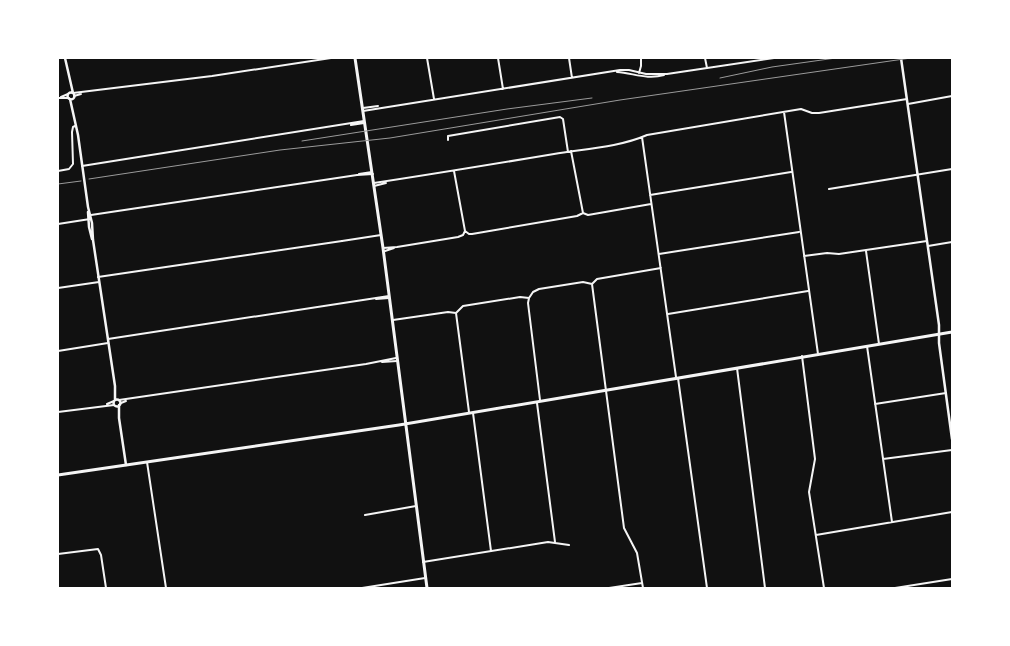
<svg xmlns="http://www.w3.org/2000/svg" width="1010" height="646" font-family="'Archivo Narrow',sans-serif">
	<rect width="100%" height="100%" fill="#111"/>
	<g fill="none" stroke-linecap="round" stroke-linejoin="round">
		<!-- pedestrian -->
		<path stroke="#f5f5f5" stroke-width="2" d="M342,241L381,235"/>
		<!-- minor -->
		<path stroke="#f5f5f5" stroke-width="2" d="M427,58L434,99
			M498,58L503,89
			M569,58L572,78
			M705,58L707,68
			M617,72C633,73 647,80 664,75
			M639,73L641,66V58
			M73,93L212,76L331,58
			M74,96L81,94
			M61,97L68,94
			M58,98H69
			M908,104L952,96
			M363,108L378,106
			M363,111L620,70H629L646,74H667L774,58
			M784,112L818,354
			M351,125L364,123
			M642,137L676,377
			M448,140V136L560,117L563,119L568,152
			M571,151L583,213
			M82,166L364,121
			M58,171L69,169L73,164L72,132L73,127L75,126
			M454,171L465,231
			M359,174L372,172
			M374,183C434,174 494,164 554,154C584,149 620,147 647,135L801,109L812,113H819L907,99
			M374,186L386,183
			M829,189L952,169
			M650,195L791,172
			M91,215L357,175L373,174
			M58,224L90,219
			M465,231L469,234H472L577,216L583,213L588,215L651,204
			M928,246L952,242
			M383,248L397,247L458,237L463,235L465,231
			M385,251L394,248
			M866,251L879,344
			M659,254L799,232
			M804,256L827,253L839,254L927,241
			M98,277L342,241
			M592,284L624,528L637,553L643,588
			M58,288L99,282
			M529,298L528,303L540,400
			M376,299L389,298
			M456,313L469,412
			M668,314L808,291
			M393,320L448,312L456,313L463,306L520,297L529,298L533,292L539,289L583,282L592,284L597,279L661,268
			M108,339L389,296
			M867,346L892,522
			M58,351L108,343
			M802,356L815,459L809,492L824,588
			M382,362L397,361
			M737,368L765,588
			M678,378L707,588
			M119,400L366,364L396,358
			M121,403L126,401
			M537,403L555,542
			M107,404L114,401
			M875,404L946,393
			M58,412L114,405
			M473,413L491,551
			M883,459L952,450
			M147,462L166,588
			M365,515L416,506
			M816,535L952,512
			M58,554L98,549L101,555L106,588
			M423,562L548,542L569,545
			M362,588L425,578
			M609,588L642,583
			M895,588L952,579"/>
		<!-- tertiary -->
		<path stroke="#f5f5f5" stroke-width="2.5" d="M65,58L73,93
			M901,58L939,325V343L952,439
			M67.5 96a3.5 3.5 0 1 1 7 0a3.5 3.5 0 1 1-7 0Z
			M70,99L78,135L88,207
			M88,207L92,223L93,240L115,386V400
			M88,212L89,227L92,239
			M113.5 403a3.5 3.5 0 1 1 7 0a3.5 3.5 0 1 1-7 0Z
			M119,405V418L126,465"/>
		<!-- secondary -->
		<path stroke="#f5f5f5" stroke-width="3" d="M355,58L383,248L427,588
			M58,475L399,425L952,332"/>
		<!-- rail -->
		<path stroke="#9a9a9a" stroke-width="1" d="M720,78L772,67L836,58
			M302,141L507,109L592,98
			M89,179L280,150L390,138L620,100L911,58
			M58,184L81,181"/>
	</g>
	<!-- border -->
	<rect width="1010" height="646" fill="none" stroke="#ffffff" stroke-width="118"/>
</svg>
